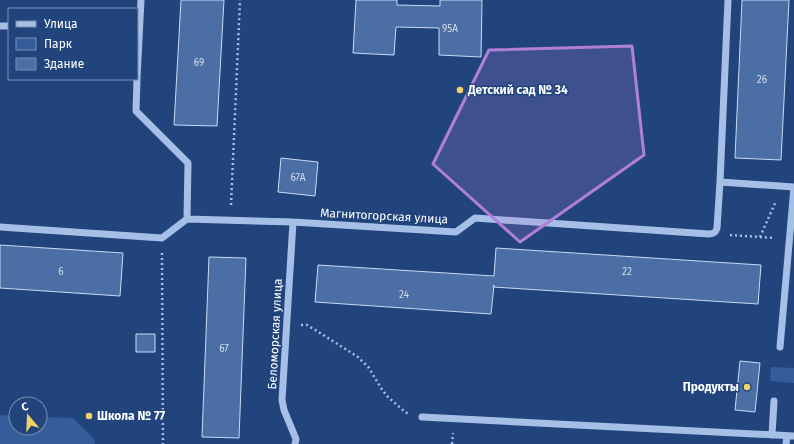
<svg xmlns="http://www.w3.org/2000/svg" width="794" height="444" font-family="'Fira Sans',sans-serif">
	<rect width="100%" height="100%" fill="#22447c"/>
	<!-- green -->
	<path fill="#365d9a" d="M771,367L794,368V383L770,381Z
		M0,415L16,416V428H40V417L73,418L94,439L95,444H0Z"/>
	<!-- building -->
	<path fill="#4b6ea5" stroke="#c9daf5" d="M181,0H224L217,126L174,125Z
		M356,0H397V5L440,6V0H482L481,57L439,55V28L396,27L394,55L353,53Z
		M742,0H789L781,160L735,158Z
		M281,158L318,162L315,196L278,192Z
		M0,245L123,253L120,296L0,288Z
		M496,248L761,265L758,304L493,287L494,285L491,314L315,302L318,265L494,276Z
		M209,257L246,258L239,438L202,437Z
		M136,334H155V352H136Z
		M740,361L760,363L755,412L735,410Z"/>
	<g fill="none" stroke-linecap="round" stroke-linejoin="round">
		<!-- path -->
		<path stroke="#a6bfe6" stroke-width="2.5" stroke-dasharray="2 3" stroke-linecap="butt" d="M231,205L240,0
			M730,235L775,238
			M760,237L776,201
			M162,253L163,444
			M301,325H307L317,331L358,357L369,368L381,388L387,396L405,412L409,414
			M452,444L453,433"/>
		<!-- minor -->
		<path stroke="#a6bfe6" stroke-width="7" d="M0,26H9
			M137,78L141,0
			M137,79L136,111L188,163L187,219
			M720,182L728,0
			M293,222L282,400L284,410L296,439L295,444
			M0,227L162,238L187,219L293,222L456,232L475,218L709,234C714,234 716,232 717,228L720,182L794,187
			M780,347L794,187
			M422,417L794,436
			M772,435L774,401
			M786,444L787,436"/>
	</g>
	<!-- marked area -->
	<path fill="#b080d9" fill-opacity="0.2" stroke="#b080d9" stroke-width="3" stroke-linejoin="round" d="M632,46L644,155L520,242L433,164L489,50Z"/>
	<!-- markers -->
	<g fill="#f1d269" stroke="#22447c" stroke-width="1.5">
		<circle cx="460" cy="90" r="4"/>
		<circle cx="747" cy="387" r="4"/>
		<circle cx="89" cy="416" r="4"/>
	</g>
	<g text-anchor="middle" stroke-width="3" stroke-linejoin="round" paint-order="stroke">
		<!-- number labels -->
		<g font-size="10" fill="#d2dbe8">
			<text x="450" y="32">95А</text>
			<text x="199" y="66">69</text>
			<text x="762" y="83">26</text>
			<text x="298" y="181">67А</text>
			<text x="61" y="275">6</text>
			<text x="627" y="275">22</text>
			<text x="404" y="298">24</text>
			<text x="224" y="352">67</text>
		</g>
		<!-- poi labels -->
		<g font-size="12" font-weight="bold" fill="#fff" stroke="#22447c" text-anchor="start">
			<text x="468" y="94">Детский сад № 34</text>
			<text x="739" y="391" text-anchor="end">Продукты</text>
			<text x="97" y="420">Школа № 77</text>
		</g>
		<!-- street labels -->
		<g font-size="12" fill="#fff" stroke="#22447c">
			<text transform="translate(384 216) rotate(3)" y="4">Магнитогорская улица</text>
			<text transform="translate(275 334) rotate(-87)" y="4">Беломорская улица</text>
		</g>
	</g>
	<!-- legend -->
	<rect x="8" y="8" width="130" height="72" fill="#22447c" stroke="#7a8fb0"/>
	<rect x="16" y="21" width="20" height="6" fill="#a6bfe6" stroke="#7a8fb0"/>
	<text x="44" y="28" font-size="12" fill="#ffffff">Улица</text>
	<rect x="16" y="38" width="20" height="12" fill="#365d9a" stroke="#7a8fb0"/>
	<text x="44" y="48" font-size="12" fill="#ffffff">Парк</text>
	<rect x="16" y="58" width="20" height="12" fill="#4b6ea5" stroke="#7a8fb0"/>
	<text x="44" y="68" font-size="12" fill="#ffffff">Здание</text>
	<!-- north arrow -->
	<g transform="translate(28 416) rotate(341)"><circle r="19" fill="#22447c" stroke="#7a8fb0"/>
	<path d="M0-3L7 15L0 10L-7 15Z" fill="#f1d269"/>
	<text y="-6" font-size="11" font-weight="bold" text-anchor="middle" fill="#ffffff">С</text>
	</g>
</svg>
